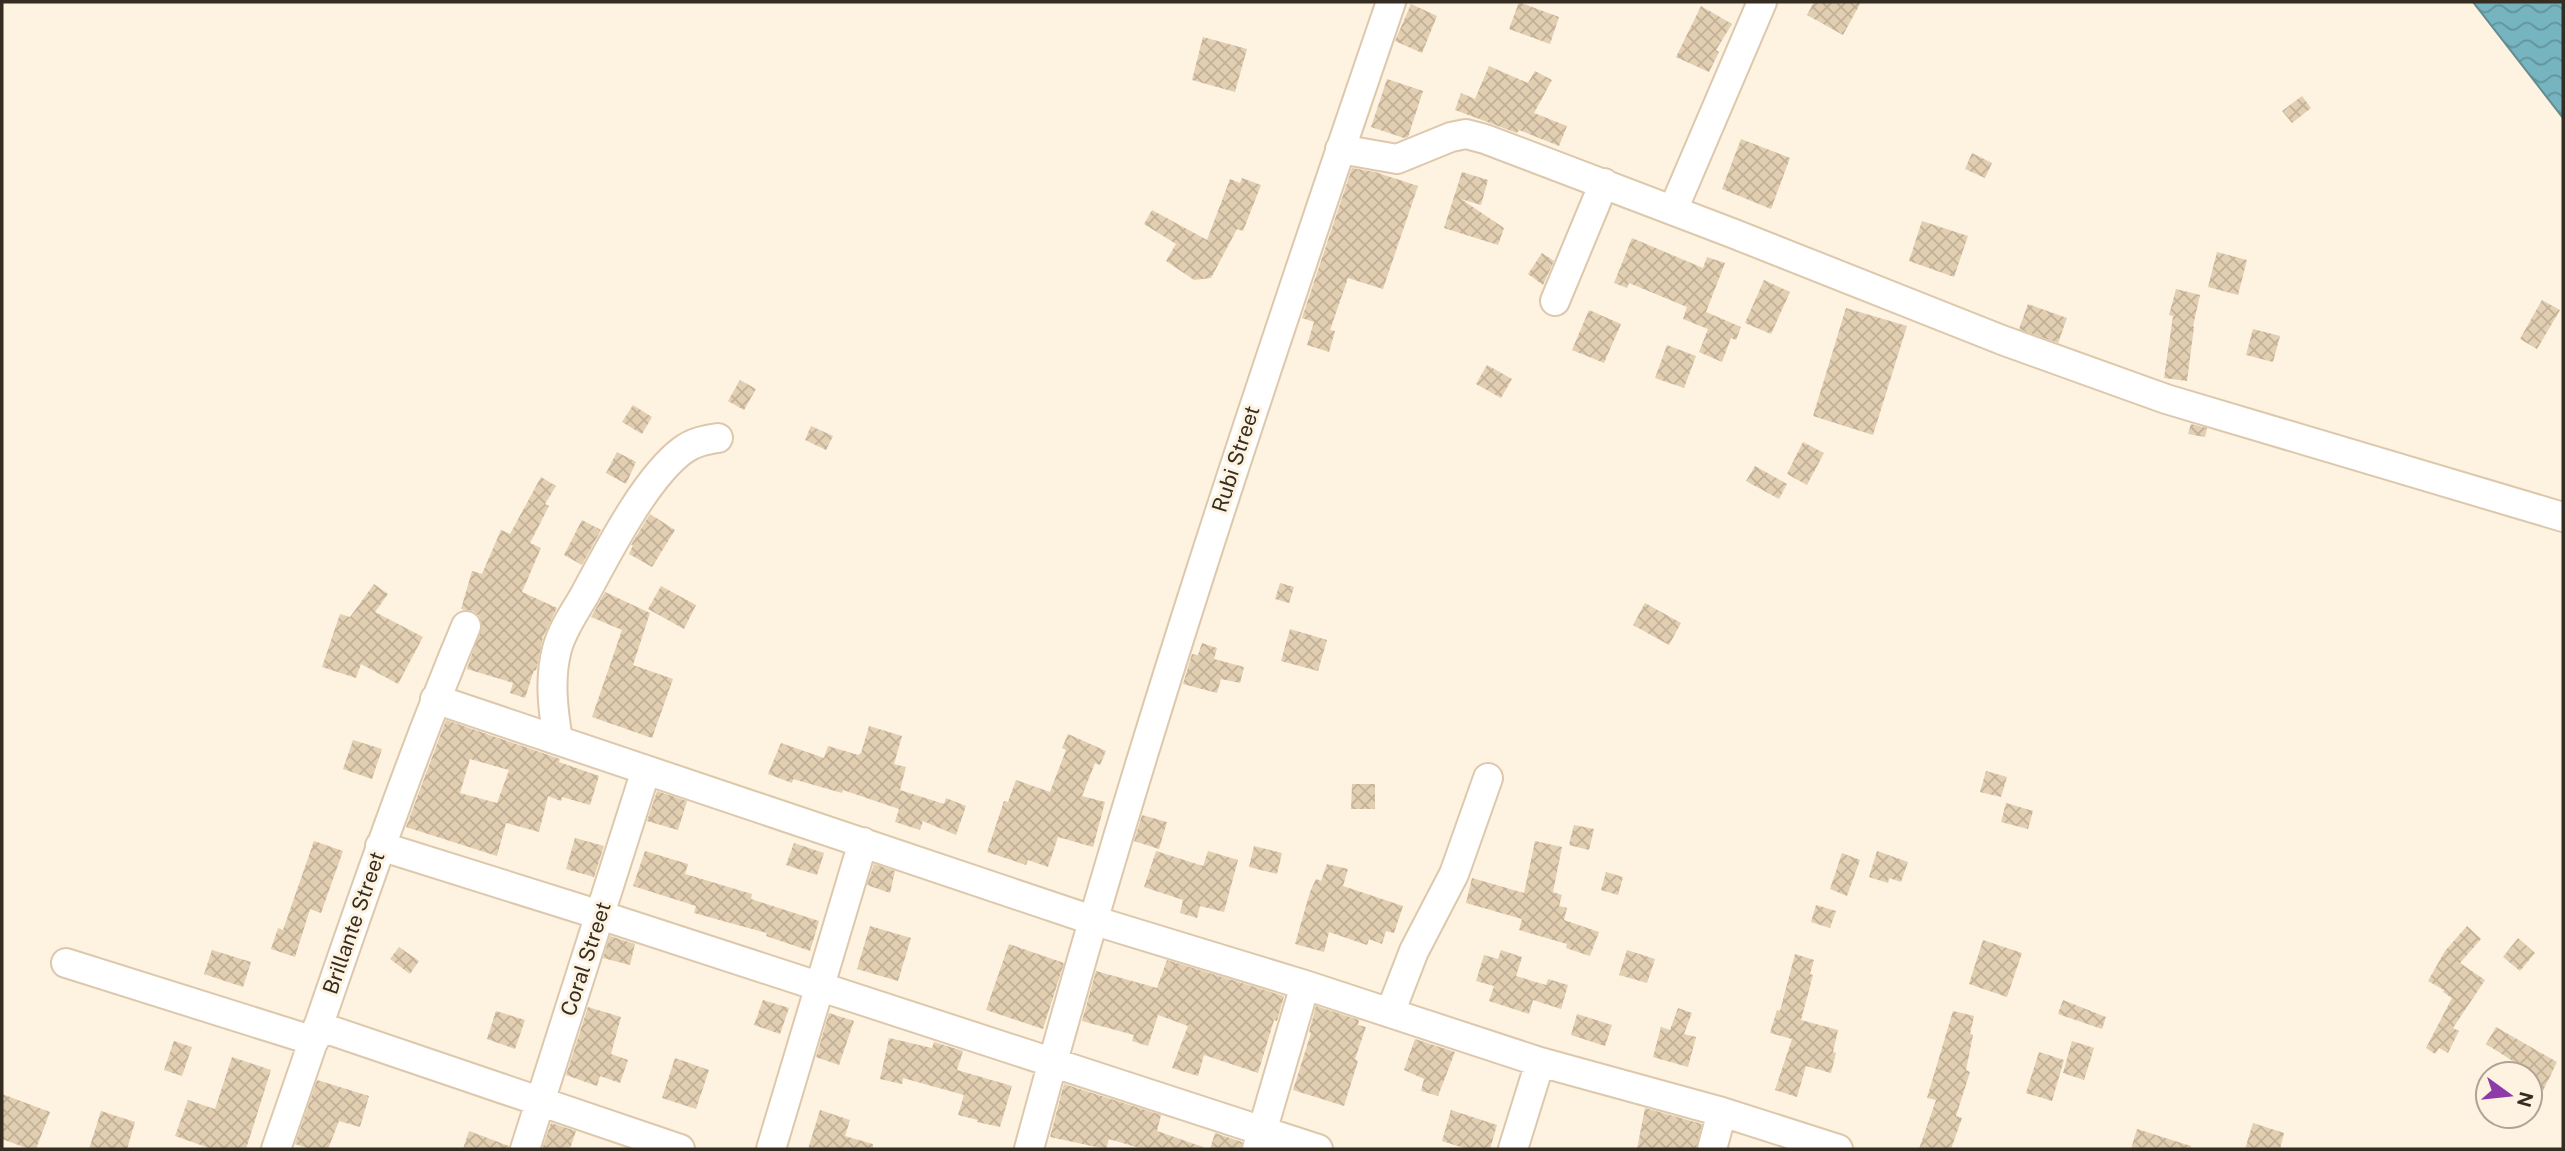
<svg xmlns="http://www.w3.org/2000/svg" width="2565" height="1151" font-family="'Public Sans',sans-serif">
	<defs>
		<pattern id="water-waves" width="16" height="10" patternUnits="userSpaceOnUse" patternTransform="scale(1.75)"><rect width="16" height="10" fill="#76b4bf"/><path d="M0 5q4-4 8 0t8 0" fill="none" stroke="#62939b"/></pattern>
		<pattern id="building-cross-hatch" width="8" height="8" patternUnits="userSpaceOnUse" patternTransform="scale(1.75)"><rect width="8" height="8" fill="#e2ceb1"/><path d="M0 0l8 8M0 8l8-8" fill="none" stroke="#c2b198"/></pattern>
	</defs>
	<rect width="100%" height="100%" fill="#fef2e0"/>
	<!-- water -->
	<path fill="url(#water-waves)" stroke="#628c90" stroke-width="2" d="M2473,2H2563V118Z"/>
	<!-- building -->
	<path fill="url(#building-cross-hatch)" fill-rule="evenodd" d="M1519,2L1559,17L1550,44L1509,29Z
		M1814,2H1861L1843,35L1807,15Z
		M1411,4L1437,16L1422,53L1395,41Z
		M1701,6L1732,24L1716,50L1719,52L1709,72L1676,57Z
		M1203,37L1247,49L1235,92L1192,80Z
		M1489,66L1528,83L1535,71L1552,80L1534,113L1567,126L1559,146L1519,130L1517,133L1455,110L1461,93L1475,99Z
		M1387,79L1423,91L1408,137L1404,138L1371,127Z
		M2302,96L2311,108L2292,123L2282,111Z
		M1741,139L1790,158L1771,209L1722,189Z
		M1972,153L1992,163L1985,178L1965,169Z
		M1352,168L1375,172L1418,186L1383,289L1348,278L1330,330L1335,331L1329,352L1307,345L1314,322L1302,318Z
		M1462,172L1488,180L1481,205L1461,199L1504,228L1498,245L1444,228Z
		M1242,178L1261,185L1243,231L1237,229L1211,278L1194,280L1166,261L1176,244L1144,224L1152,210L1207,240L1230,179L1240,183Z
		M1922,221L1968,236L1954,277L1909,261Z
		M1632,238L1703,268L1707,257L1725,263L1706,312L1741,327L1736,340L1731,338L1722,362L1699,352L1708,329L1683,319L1687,307L1629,283L1627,288L1614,283Z
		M2217,252L2247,260L2238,295L2208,287Z
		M1542,253L1554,261L1543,285L1528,274Z
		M1764,280L1790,292L1771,334L1745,323Z
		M2176,289L2200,295L2193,326L2194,327L2187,381L2164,378L2173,316L2169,315Z
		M2542,300L2560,310L2537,349L2520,339Z
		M2028,304L2067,318L2058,343L2019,329Z
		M1846,308L1907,326L1873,435L1813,416Z
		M1589,310L1621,324L1604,363L1572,350Z
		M2253,329L2280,336L2273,362L2246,355Z
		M1667,345L1696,356L1684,388L1655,378Z
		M1487,365L1512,379L1501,398L1476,384Z
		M740,380L756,389L744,410L728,401Z
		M633,405L652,417L642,434L622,422Z
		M2191,424L2207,428L2205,437L2188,434Z
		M811,426L833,436L826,450L805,440Z
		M1803,442L1824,453L1807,485L1787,474Z
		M617,452L636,462L626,484L606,473Z
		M1755,466L1787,484L1779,499L1746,481Z
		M541,477L556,486L545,504L549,506L530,543L541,548L522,592L557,608L543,637L536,671L534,670L525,698L510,693L513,683L467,669L482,624L479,616L473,611L461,609L472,571L482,574L501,530L510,534Z
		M650,514L675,530L652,567L629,554L633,545H631Z
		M582,520L601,530L582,565L564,555Z
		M1280,583L1294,587L1289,603L1275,599Z
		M374,584L388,594L375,612L423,637L398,684L361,664L356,678L322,667L340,614L350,617Z
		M661,586L696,605L684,629L648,609Z
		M605,592L650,613L633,665L673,679L652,738L592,717L622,630L591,617Z
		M1645,603L1681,623L1669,645L1633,625Z
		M1290,629L1327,640L1318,671L1281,661Z
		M1202,643L1217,648L1214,659L1244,667L1240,683L1221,679L1217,693L1183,684L1192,654L1198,655Z
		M446,720L560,759L559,762L599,776L590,805L562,797L561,801L548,796L539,832L506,823L497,856L406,827ZM470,759L509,770L497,803L460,793Z
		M869,726L902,736L894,764L906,767L900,790L944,804L946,798L966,806L956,835L923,821L920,830L895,822L899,809L843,790L842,793L793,779L792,783L768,774L781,743L824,758L828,746L858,755L861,753Z
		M1068,734L1106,751L1100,765L1095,763L1082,796L1105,802L1093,847L1058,837L1048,867L1028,860L1026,865L987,852L1004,801L1008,802L1016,780L1050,792L1066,750L1062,748Z
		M353,740L382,749L372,779L343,769Z
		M1986,771L2007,777L2001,797L1980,792Z
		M1352,784H1375V809H1351Z
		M657,791L687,801L678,830L647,821Z
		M2006,803L2033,811L2028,829L2001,822Z
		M1142,815L1167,822L1159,849L1134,841Z
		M1574,825L1594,829L1589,850L1569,845Z
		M575,838L604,846L594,877L566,869Z
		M314,841L343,851L321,913L310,909L295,957L271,949L278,928L283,930Z
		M1535,841L1562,847L1553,892L1562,895L1559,906L1567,908L1564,920L1599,932L1590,956L1566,948L1567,944L1519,930L1522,919L1466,903L1472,878L1524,893Z
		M794,843L824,853L817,875L786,865Z
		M1254,846L1282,853L1277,874L1249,867Z
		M645,851L688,864L685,874L752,894L751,899L819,921L810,951L766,936L767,933L694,913L696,906L633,886Z
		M1156,851L1203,866L1208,851L1238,860L1224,912L1200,906L1197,918L1180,913L1183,900L1144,887Z
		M1877,851L1908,862L1901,882L1889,878L1888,883L1869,877Z
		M1842,853L1860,860L1847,896L1830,889Z
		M874,864L895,871L890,893L867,885Z
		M1327,864L1348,869L1343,886L1403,906L1394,933L1386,931L1382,944L1369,939L1367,945L1329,932L1324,952L1295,944L1310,892L1316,879L1321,881Z
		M1606,872L1623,877L1618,895L1601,890Z
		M1816,905L1836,911L1830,928L1811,922Z
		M870,926L911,938L898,981L857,969Z
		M2467,926L2481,939L2460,963L2485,980L2453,1028L2459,1031L2448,1053L2439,1048L2435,1054L2426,1048L2452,998L2443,992L2444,990L2428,981L2445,951Z
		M610,936L635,944L630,965L603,958Z
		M2518,938L2535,953L2520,971L2503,957Z
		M1983,940L2022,953L2007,997L1969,984Z
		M1009,944L1064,963L1043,1029L986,1010Z
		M399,947L419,961L410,974L390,959Z
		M212,950L251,962L243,987L204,974Z
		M1501,950L1522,957L1516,976L1546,985L1548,979L1568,985L1561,1009L1533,1000L1529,1014L1489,1001L1494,986L1476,981L1484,955L1498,959Z
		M1627,950L1655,959L1647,983L1619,975Z
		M1795,954L1814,960L1810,974L1813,975L1801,1020L1838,1030L1833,1052L1836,1053L1831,1073L1806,1066L1797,1097L1775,1090L1792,1039L1770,1033L1777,1010L1780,1011Z
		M1167,960L1284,996L1277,1021L1274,1020L1258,1073L1204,1055L1198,1076L1172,1068L1188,1026L1158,1015L1148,1046L1132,1041L1134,1035L1082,1021L1096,971L1157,988Z
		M763,1000L789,1008L780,1034L754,1025Z
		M2063,1000L2106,1017L2102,1029L2058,1014Z
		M1316,1006L1359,1020L1358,1025L1366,1027L1355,1059L1358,1061L1344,1106L1293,1090L1311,1033L1309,1032Z
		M588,1007L621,1017L611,1054L628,1060L620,1083L600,1076L597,1086L566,1075Z
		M1678,1008L1692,1013L1684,1034L1696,1037L1688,1067L1653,1057L1661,1027L1670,1030Z
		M496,1011L525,1020L515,1049L487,1039Z
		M1953,1011L1974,1016L1970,1034L1973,1035L1966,1070L1970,1072L1956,1116L1962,1118L1951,1149H1919L1936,1100L1927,1098Z
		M829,1013L854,1021L839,1065L816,1057Z
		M1577,1014L1612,1025L1605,1046L1571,1035Z
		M2496,1027L2557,1062L2542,1093L2530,1086V1072L2486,1044Z
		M889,1038L932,1048L934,1042L963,1051L957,1070L1012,1086L1000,1127L977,1122L978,1120L958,1115L964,1095L903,1078L902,1084L880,1079Z
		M1415,1039L1455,1052L1438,1096L1421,1091L1424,1079L1404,1070Z
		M174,1041L192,1047L182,1076L164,1070Z
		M2072,1041L2094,1048L2084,1080L2063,1073Z
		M2039,1052L2064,1060L2052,1101L2026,1093Z
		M232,1057L271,1070L246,1149H212L175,1136L188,1100L215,1109Z
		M675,1058L709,1070L696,1109L662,1098Z
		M317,1080L369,1096L360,1127L339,1121L328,1149H310L295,1144Z
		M1064,1084L1161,1115L1157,1131L1203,1147V1149H1143L1109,1139L1106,1149L1050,1137Z
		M2,1094L50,1112L36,1149H29L2,1139Z
		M1645,1108L1702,1124L1696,1149H1637Z
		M820,1110L850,1120L845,1136L873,1144V1149H808Z
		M1451,1110L1497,1125L1490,1149H1467L1442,1141Z
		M101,1111L135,1122L127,1149H89Z
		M551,1123L576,1131L570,1149H542Z
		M2253,1123L2284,1133L2280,1149H2245Z
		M2137,1129L2191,1146V1149H2131Z
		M469,1131L509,1146V1149H463Z
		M1215,1133L1242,1142L1241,1149H1210Z"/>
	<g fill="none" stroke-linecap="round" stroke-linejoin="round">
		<!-- minor casing -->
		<g stroke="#ddc8ac" stroke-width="32">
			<path id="minor" d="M1340,149L1397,159L1451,137L1466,134L1485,139L1732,233L2002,340L2166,399L2563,517
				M1673,210L1762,2
				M1555,301L1604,183
				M435,699L1092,920L1305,985L1540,1062L1722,1112L1838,1149
				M558,740C553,710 549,679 557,649C562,630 574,613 584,596C607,554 645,478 683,450C694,442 705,440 718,438
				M380,846L600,915L1318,1149
				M66,963L314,1041
				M1390,1013L1414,951L1454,874L1488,778
				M318,1026L680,1149
				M276,1149C337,974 394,798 466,626
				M525,1149L646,770
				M771,1149L863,842
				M1029,1149C1133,762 1261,381 1391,2
				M1257,1149L1305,985
				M1513,1149L1540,1062
				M1712,1149L1722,1112"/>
		</g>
		<!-- minor -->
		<use href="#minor" stroke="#fff" stroke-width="28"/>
	</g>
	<g text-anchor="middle" stroke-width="6" stroke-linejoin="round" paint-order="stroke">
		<!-- street labels -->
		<g font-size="21" fill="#352d22" stroke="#fef2e0">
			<text transform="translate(1236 459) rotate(-72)" y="7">Rubi Street</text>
			<text transform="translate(354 923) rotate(-71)" y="7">Brillante Street</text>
			<text transform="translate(586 959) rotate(-72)" y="7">Coral Street</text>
		</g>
	</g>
	<!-- border -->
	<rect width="2565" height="1151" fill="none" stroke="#352d22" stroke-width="7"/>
	<!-- north arrow -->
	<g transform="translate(2509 1095) rotate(105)"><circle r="33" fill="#fef2e0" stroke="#aea394" stroke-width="2"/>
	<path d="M0-5L12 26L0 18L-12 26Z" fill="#8e3ba9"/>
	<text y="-10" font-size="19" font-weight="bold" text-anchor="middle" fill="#352d22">N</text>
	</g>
</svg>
